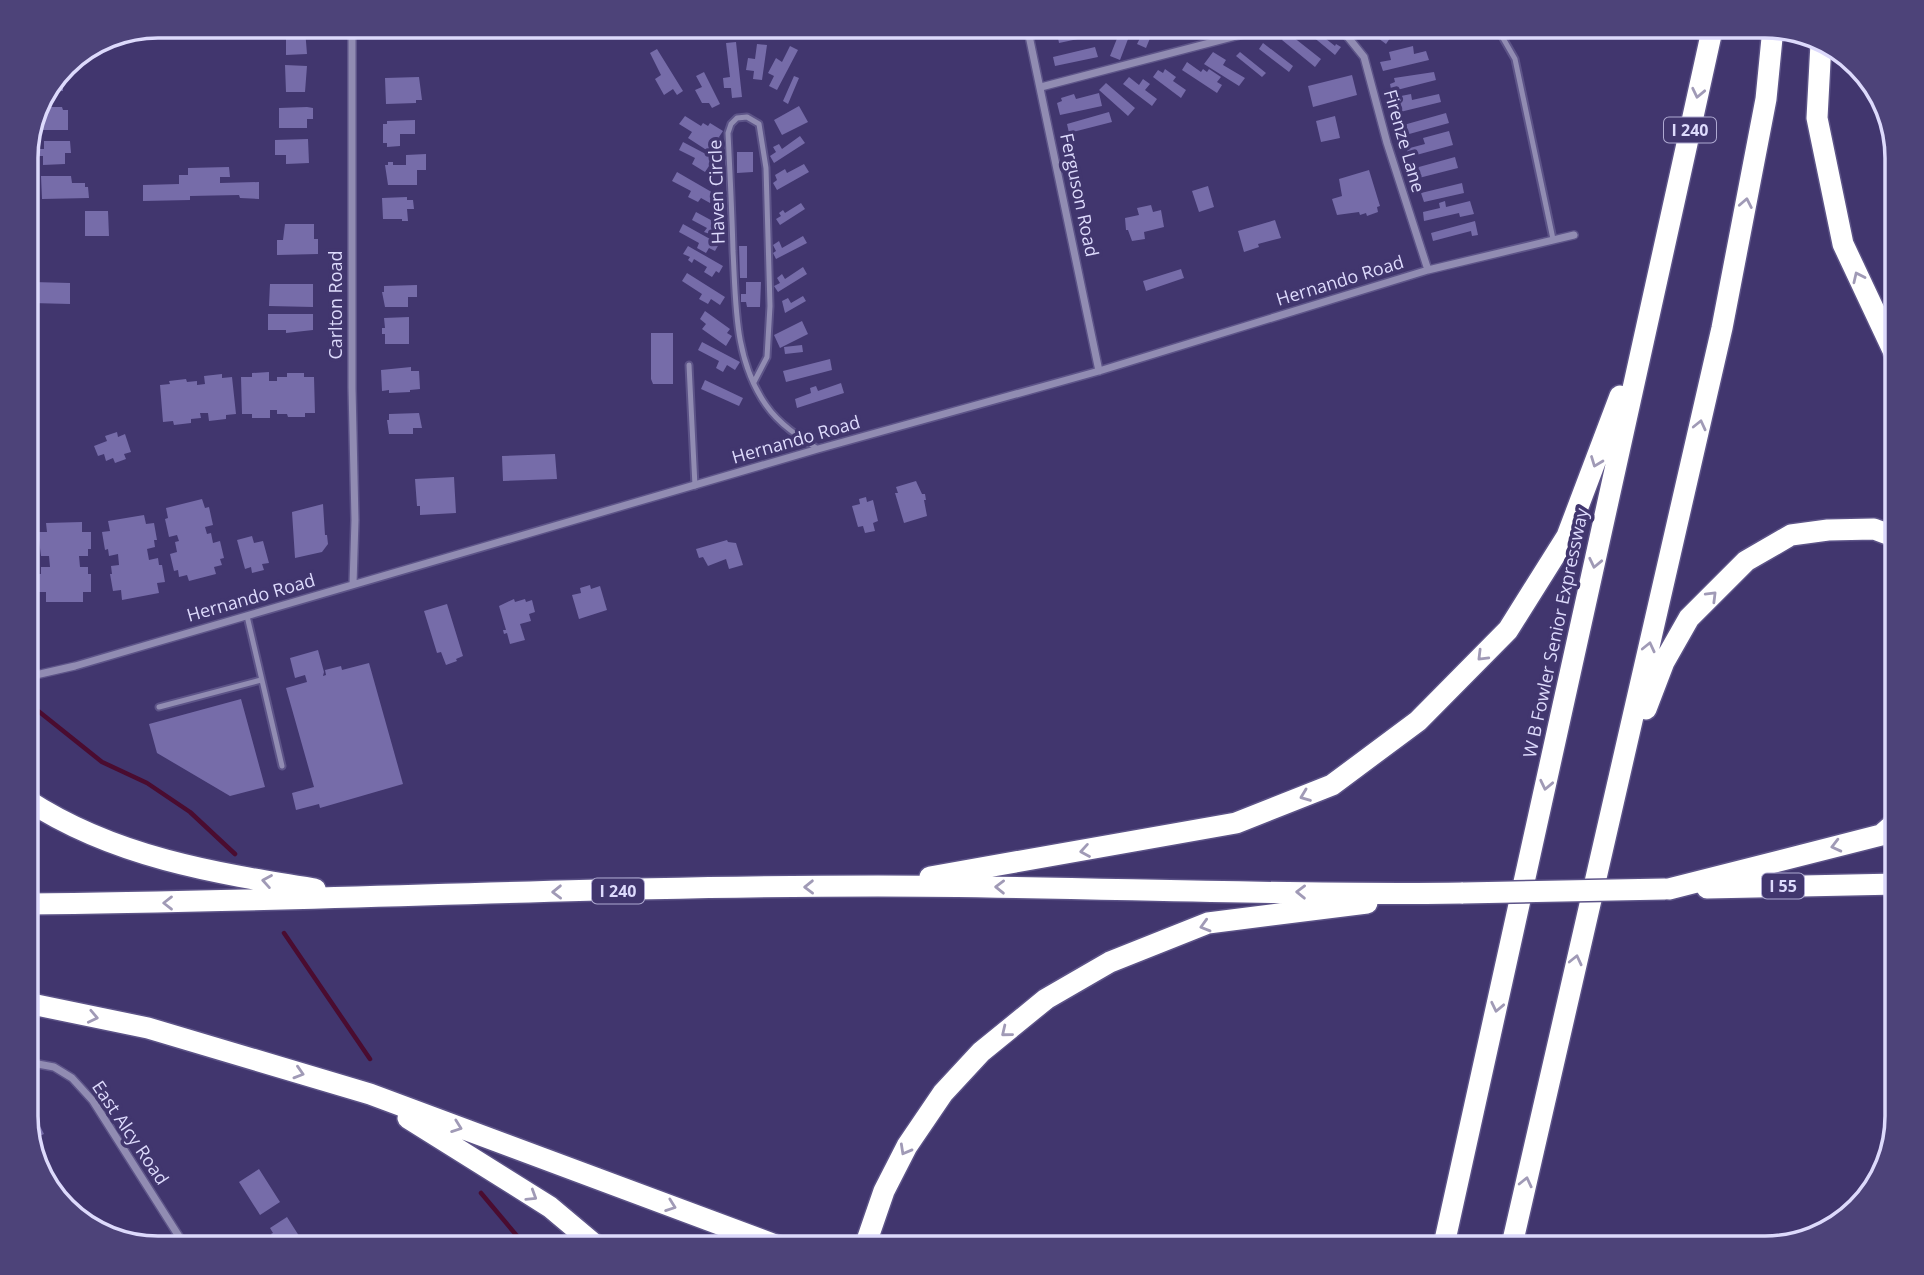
<svg xmlns="http://www.w3.org/2000/svg" width="1924" height="1275" font-family="'Open Sans',sans-serif">
	<rect width="100%" height="100%" fill="#41366e"/>
	<g fill="none" stroke-linecap="round" stroke-linejoin="round">
		<!-- stream -->
		<path stroke="#4a0c30" stroke-width="4.5" d="M1854,72L1863,74
			M27,702L102,762L147,783L190,812L235,854
			M284,933L370,1059
			M481,1193L528,1249"/>
	</g>
	<!-- building -->
	<path fill="#766ca9" d="M1089,26L1092,36L1059,43L1057,33Z
		M1122,26H1133L1120,60L1110,56Z
		M1136,26H1155L1146,48L1137,44L1140,38L1132,35Z
		M1166,26H1176L1173,36L1164,33Z
		M1362,26H1380L1392,35L1386,44Z
		M305,29L307,54L286,55V30Z
		M1316,31L1335,46L1336,44L1341,47L1335,55L1312,36Z
		M1288,33L1321,59L1315,67L1282,40Z
		M736,42L742,97L732,98L731,88H724L723,78L730,77L726,43Z
		M1263,43L1293,66L1289,72L1259,49Z
		M757,44L767,45L762,80L753,79L754,71L746,70L748,58L755,59Z
		M790,46L798,50L777,90L769,86L774,76L768,73L776,58L782,62Z
		M1413,46L1414,54L1426,51L1429,60L1383,71L1380,62L1391,60L1389,52Z
		M1095,47L1098,57L1055,66L1053,57Z
		M657,49L683,91L677,95L673,89L664,95L655,79L661,75L650,53Z
		M1213,52L1226,60L1223,65L1245,78L1239,86L1204,64Z
		M1240,52L1266,73L1262,77L1236,56Z
		M1187,62L1201,72L1203,69L1207,72L1209,69L1221,77L1217,82L1222,85L1217,93L1182,70Z
		M285,65L307,66L305,92H286Z
		M1165,69L1176,77L1173,81L1186,90L1181,98L1153,77L1158,70L1163,73Z
		M63,70V91H53L56,85Z
		M704,72L720,104L712,108L709,103H702L695,90L702,87L696,76Z
		M1434,72L1436,80L1393,91L1391,89L1390,84L1395,82L1394,78Z
		M1352,75L1357,95L1313,107L1308,86Z
		M794,76L799,78L788,104L783,101Z
		M419,77L422,100H416V103L386,104L385,78Z
		M1129,77L1139,85L1143,79L1150,84L1145,90L1157,99L1152,106L1123,84Z
		M1106,83L1135,108L1128,116L1099,90Z
		M1099,93L1102,106L1060,115L1057,103L1062,101L1061,98L1074,94L1076,99Z
		M1411,94L1412,100L1439,94L1441,102L1396,113L1394,105L1398,104L1396,97Z
		M799,106L808,122L782,135L774,120Z
		M46,107H62L63,110H68V130H38Z
		M307,107L313,108V119H307V128H279V108Z
		M1109,112L1112,122L1069,133L1067,124Z
		M1446,113L1449,123L1402,136L1400,126Z
		M685,116L701,126L703,123L708,126L710,123L723,131L719,137L722,139L714,151L710,149L708,151L688,138L692,132L679,124Z
		M1335,116L1340,138L1321,142L1316,121Z
		M415,120V134H400V146L387,147V143H383V124H387V121Z
		M1449,131L1453,145L1409,157L1406,149L1425,144L1423,138Z
		M800,136L805,143L774,163L770,156L776,152L773,147L779,144L782,149Z
		M308,139L309,163L286,164V155H275V140Z
		M44,141H70L71,153H65V164L43,165V156H39V149H44Z
		M683,142L721,162L717,170L709,166L705,172L692,164L695,158L679,150Z
		M737,152H753V172L737,173Z
		M426,154V170H417V185H388L385,165H388V162H393V165H406V155Z
		M1455,157L1458,168L1411,180L1408,170Z
		M804,164L809,172L777,190L773,183L777,180L775,175L785,169L787,173Z
		M229,167L230,177H220V183L259,182V199L240,198L239,195L190,196V200L143,201V185L179,184V175H188V168Z
		M1369,170L1380,206L1377,207L1378,212L1367,216L1366,213L1360,215L1359,212L1337,215L1332,199L1342,196L1339,179Z
		M677,172L715,194L710,203L701,198L698,202L688,197L691,191L672,181Z
		M41,176H71L72,183H85V187H88L89,198L42,199Z
		M1462,183L1464,193L1424,202L1421,193Z
		M1208,186L1214,207L1199,212L1192,191Z
		M407,197V200H413L414,209H407L408,221H402V219H383L382,198Z
		M1445,201L1446,207L1470,201L1474,214L1460,217L1459,213L1424,221L1423,212L1440,208L1439,203Z
		M801,203L805,209L780,225L776,219L781,216L779,213L783,210L785,213Z
		M1151,205L1153,212L1161,210L1164,227L1144,232L1145,239L1132,241L1128,230H1126L1125,218L1139,215L1137,208Z
		M85,211H108L109,236H85Z
		M696,212L720,225L716,233L712,230L710,234L704,232L707,228L692,220Z
		M1275,220L1281,238L1258,244L1259,247L1244,252L1238,231Z
		M1475,221L1478,235L1472,236L1471,231L1433,241L1431,233Z
		M285,224H314V239H318V254L277,255V240H283Z
		M683,224L719,244L715,251L709,248L706,253L697,248L699,243L679,232Z
		M803,236L807,243L776,259L773,253L776,251L773,245L779,241L782,248Z
		M688,246L723,266L719,273L716,271L712,277L704,272L707,267L694,259L692,263L688,260L690,257L683,254Z
		M739,246H747V278H740Z
		M803,267L807,274L778,292L774,286L780,283L777,278L782,274L785,279Z
		M1181,269L1184,278L1146,291L1143,281Z
		M687,273L725,297L720,305L711,299L708,304L699,299L702,294L682,281Z
		M33,282L70,283V304L32,303Z
		M746,282H761L760,307H747L746,302H741V294H746Z
		M270,284H313V307L269,306Z
		M417,285V297H408V307H385L382,292H384V286Z
		M803,296L806,301L785,313L782,301L788,298L791,303Z
		M705,311L730,329L727,333L732,336L726,346L702,329L706,324L700,319Z
		M268,314H313V330L286,333V330H268Z
		M409,317V344H385V334H382V328H385L384,318Z
		M802,321L808,334L780,348L774,335Z
		M651,333H673V384H653L651,379Z
		M702,342L740,362L735,370L727,365L723,372L716,368L719,361L698,350Z
		M802,345L803,352L785,354L784,347Z
		M830,359L832,370L786,382L783,371Z
		M411,367V371H419L420,389L410,390V392L389,393V390L382,391L381,370Z
		M269,372V381H277V377H287V373H304V377H314L315,413H305V417H288L287,414H277V410H270V418H252V414H242L241,377H252V373Z
		M222,374V378L232,377L236,414L226,415V419L209,421L208,413H200L201,418L191,419V423L174,425L173,421L163,422L160,385L170,384L169,381L186,379L187,382L197,381V385L205,384L204,376Z
		M705,380L743,398L739,406L701,389Z
		M841,383L844,393L797,408L795,399L811,393L810,388L816,386L818,391Z
		M419,413L422,428H413V434H389L387,420H389V414Z
		M117,432L118,437L125,434L131,452L124,454L126,459L115,463L113,458L106,461L104,454L98,456L94,446L107,441L105,436Z
		M555,454L557,479L503,481L502,456Z
		M454,477L456,513L420,515V506H417L415,479Z
		M916,481L922,494H925L926,500H924L927,516L904,523L895,493H898L896,487Z
		M866,497L867,502L873,500L878,521L873,523L875,531L865,533L863,526L858,527L852,506L860,504L859,499Z
		M202,499L205,508L209,507L213,525L205,527L207,534L211,533L213,543L220,541L224,558L220,559L222,565L214,567L216,574L189,581L187,575L179,577L178,570L174,571L170,554L177,552L175,542L179,541L177,535L169,537L165,519L168,518L166,508Z
		M323,504L325,535H327L328,544L322,552L295,558L292,512Z
		M144,515L146,524L154,523L157,540H154L155,547L147,549L149,560L158,558L159,565H162L165,582L157,583L159,593L122,600L121,590L113,591L110,574H112L111,566L119,565L118,554L109,556L108,549L105,550L102,532L110,531L108,521Z
		M82,522V532H91V549H88V556H79L80,567H88V574H91V592H83V602H46V592H38V574H41V567H50L49,556H41L38,532H47L46,523Z
		M252,536L254,543L263,541L269,563L262,564L264,570L252,573L251,567L245,569L237,540Z
		M727,540L728,542L736,543L743,565L729,569L726,559L708,566L703,557L699,558L696,549Z
		M590,585L591,589L600,586L607,610L579,619L572,595L581,593L580,588Z
		M514,599L515,602L525,599L526,602L532,600L535,612L529,614L531,621L520,624L525,640L510,644L507,633L504,634L503,630H506L499,606Z
		M447,604L463,656L456,659L457,661L446,665L441,652L437,653L424,611Z
		M318,650L324,672L323,676L326,675L325,670L341,666L342,670L369,663L403,784L320,808L319,804L296,810L292,793L314,787L286,688L307,682L305,675L295,678L290,658Z
		M241,699L265,787L230,796L157,753L149,724Z
		M33,1112L44,1134L31,1140L27,1125V1115Z
		M259,1169L280,1202L260,1215L239,1182Z
		M287,1217L301,1239L298,1241L300,1244L297,1246L299,1249H283L281,1245L279,1246L271,1234L273,1233L270,1228Z"/>
	<g fill="none" stroke-linecap="round" stroke-linejoin="round">
		<!-- service casing -->
		<g stroke="#5d5488" stroke-width="9">
			<path id="service" d="M1496,26L1515,59L1553,239
				M689,365L695,486
				M754,382L767,357L770,306L766,168L759,124L747,117L737,118L731,124L728,133C730,173 732,212 733,251C736,304 734,359 766,405C779,424 799,437 818,449
				M247,616L282,766
				M159,707L261,680"/>
		</g>
		<!-- minor casing -->
		<g stroke="#5d5488" stroke-width="10">
			<path id="minor" d="M352,26V388L355,520L353,584
				M1027,26L1099,371
				M1339,26L1364,57L1387,143L1428,270
				M1041,87L1274,26
				M27,677L75,666L818,449L1099,371L1428,270L1574,235
				M27,1062L54,1067L72,1078L93,1101L187,1249"/>
		</g>
		<!-- motorway casing -->
		<g stroke="#5d5488" stroke-width="24">
			<path id="motorway" d="M1821,43L1817,118L1843,244L1898,361
				M1646,709L1664,662L1689,618L1746,561L1791,535L1828,530L1874,529L1898,538
				M27,800C114,857 214,873 315,889
				M930,877L1236,823L1332,785L1418,721L1508,630L1567,536L1620,396
				M1707,888L1898,884
				M1669,889L1881,835L1898,820
				M27,904C310,902 594,886 878,886C1073,886 1268,896 1463,893
				M27,1003L148,1028L370,1094L786,1249
				M408,1118L550,1207L600,1249
				M864,1249L884,1191L907,1146L943,1093L981,1052L1046,999L1110,962L1208,923L1367,903
				M1443,1249L1713,26
				M1511,1249L1722,328L1766,99L1773,28"/>
		</g>
		<!-- service -->
		<use href="#service" stroke="#918cb2" stroke-width="5"/>
		<!-- minor -->
		<use href="#minor" stroke="#918cb2" stroke-width="7"/>
		<!-- motorway -->
		<use href="#motorway" stroke="#fff" stroke-width="21"/>
		<!-- motorway-bridge casing -->
		<g stroke="#5d5488" stroke-width="24" stroke-linecap="butt">
			<path id="motorway-bridge" d="M1463,893L1665,889"/>
		</g>
		<!-- motorway-bridge -->
		<use href="#motorway-bridge" stroke="#fff" stroke-width="21"/>
	</g>
	<!-- one-way arrows -->
	<defs><path id="oneway-chevron" d="M-2-3.5L2.5 0L-2 3.5" fill="none" stroke-width="1.6" stroke-linecap="round" stroke-linejoin="round" transform="scale(1.75)"/></defs>
	<g stroke="#a09ab6">
		<use href="#oneway-chevron" transform="translate(1698 93) rotate(102)"/>
		<use href="#oneway-chevron" transform="translate(1746 203) rotate(-79)"/>
		<use href="#oneway-chevron" transform="translate(1858 277) rotate(-115)"/>
		<use href="#oneway-chevron" transform="translate(1700 425) rotate(-77)"/>
		<use href="#oneway-chevron" transform="translate(1596 462) rotate(111)"/>
		<use href="#oneway-chevron" transform="translate(1595 563) rotate(102)"/>
		<use href="#oneway-chevron" transform="translate(1712 596) rotate(-45)"/>
		<use href="#oneway-chevron" transform="translate(1649 647) rotate(-77)"/>
		<use href="#oneway-chevron" transform="translate(1482 656) rotate(135)"/>
		<use href="#oneway-chevron" transform="translate(1546 785) rotate(102)"/>
		<use href="#oneway-chevron" transform="translate(1305 796) rotate(159)"/>
		<use href="#oneway-chevron" transform="translate(1836 846) rotate(166)"/>
		<use href="#oneway-chevron" transform="translate(1085 851) rotate(170)"/>
		<use href="#oneway-chevron" transform="translate(267 881) rotate(-170)"/>
		<use href="#oneway-chevron" transform="translate(809 887) rotate(179)"/>
		<use href="#oneway-chevron" transform="translate(1000 887) rotate(-179)"/>
		<use href="#oneway-chevron" transform="translate(557 892) rotate(179)"/>
		<use href="#oneway-chevron" transform="translate(1301 892) rotate(-179)"/>
		<use href="#oneway-chevron" transform="translate(168 903) rotate(180)"/>
		<use href="#oneway-chevron" transform="translate(1205 926) rotate(164)"/>
		<use href="#oneway-chevron" transform="translate(1576 960) rotate(-77)"/>
		<use href="#oneway-chevron" transform="translate(1497 1007) rotate(102)"/>
		<use href="#oneway-chevron" transform="translate(93 1017) rotate(12)"/>
		<use href="#oneway-chevron" transform="translate(1006 1032) rotate(141)"/>
		<use href="#oneway-chevron" transform="translate(299 1073) rotate(17)"/>
		<use href="#oneway-chevron" transform="translate(457 1127) rotate(20)"/>
		<use href="#oneway-chevron" transform="translate(905 1150) rotate(119)"/>
		<use href="#oneway-chevron" transform="translate(1526 1182) rotate(-77)"/>
		<use href="#oneway-chevron" transform="translate(532 1196) rotate(32)"/>
		<use href="#oneway-chevron" transform="translate(671 1206) rotate(20)"/>
	</g>
	<g text-anchor="middle" stroke-width="7" stroke-linejoin="round" paint-order="stroke">
		<!-- shield labels -->
		<g fill="#41366e" stroke="#aea9d1" stroke-width="2">
			<rect x="1664" y="117.5" width="52" height="25" rx="5"/>
			<rect x="1762" y="873.5" width="42" height="25" rx="5"/>
			<rect x="592" y="878.5" width="52" height="25" rx="5"/>
		</g>
		<g font-size="16" font-weight="bold" fill="#dddafc">
			<text x="1690" y="136">I 240</text>
			<text x="1783" y="892">I 55</text>
			<text x="618" y="897">I 240</text>
		</g>
		<!-- street labels -->
		<g font-size="18" fill="#dddafc" stroke="#41366e">
			<text transform="translate(1404 141) rotate(74)" y="6">Firenze Lane</text>
			<text transform="translate(717 192) rotate(-92)" y="6">Haven Circle</text>
			<text transform="translate(1079 195) rotate(78)" y="6">Ferguson Road</text>
			<text transform="translate(1340 281) rotate(-17)" y="6">Hernando Road</text>
			<text transform="translate(336 305) rotate(-90)" y="6">Carlton Road</text>
			<text transform="translate(796 440) rotate(-16)" y="6">Hernando Road</text>
			<text transform="translate(251 598) rotate(-16)" y="6">Hernando Road</text>
			<text transform="translate(1556 633) rotate(-78)" y="6">W B Fowler Senior Expressway</text>
			<text transform="translate(130 1133) rotate(56)" y="6">East Alcy Road</text>
		</g>
	</g>
	<!-- crop -->
	<path d="M0 0H1924V1275H0ZM158 38H1765A120 120 0 0 1 1885 158V1116A120 120 0 0 1 1765 1236H158A120 120 0 0 1 38 1116V158A120 120 0 0 1 158 38Z" fill="#4d4379" fill-rule="evenodd"/>
	<path fill="none" stroke="#dddafc" stroke-width="3.5" d="M158 38H1765A120 120 0 0 1 1885 158V1116A120 120 0 0 1 1765 1236H158A120 120 0 0 1 38 1116V158A120 120 0 0 1 158 38Z"/>
</svg>
